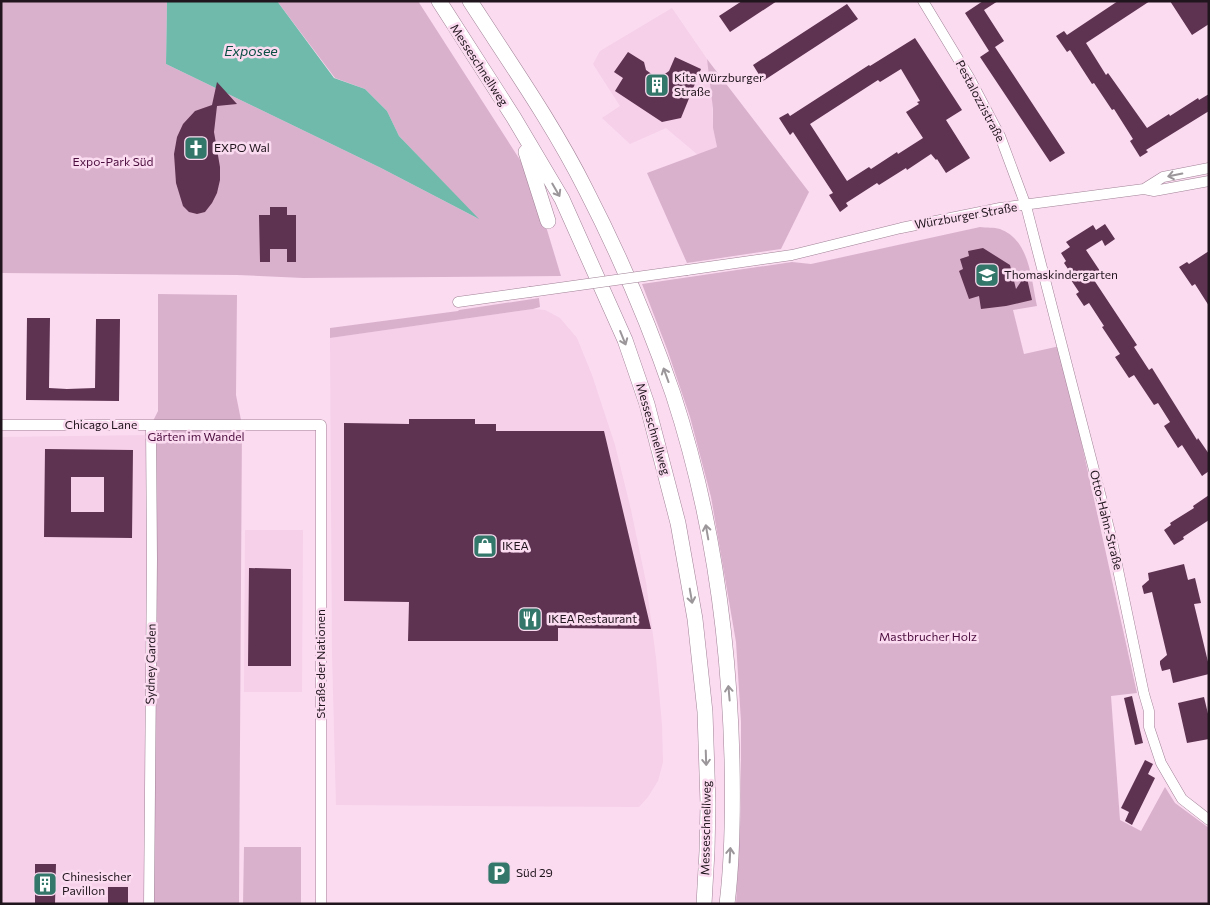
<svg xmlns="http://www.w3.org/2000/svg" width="1210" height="905" font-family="Commissioner,sans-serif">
	<rect width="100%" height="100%" fill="#fbdbf0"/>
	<!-- built -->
	<path fill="#f6cfe9" d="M672,8L707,59L712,84L713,128L717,147L698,155L666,128L630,144L602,118L620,106L593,64L600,51Z
		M533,309L545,310L560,318L577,338L592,375L615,445L631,510L646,582L656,658L662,725L663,762L658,781L648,797L639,807L336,805L332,653L330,338Z
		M151,435L149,904H1V437Z
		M245,530H303L302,692H244Z"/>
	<!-- green -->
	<path fill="#dab1cd" d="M1,1H167L166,64L381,168L477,218L399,136L387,111L365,89L335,78L277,1H418L531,177L561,276L303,278L237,275L1,273Z
		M707,59L809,192L781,249L687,263L647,173L717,147L713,128V109Z
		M980,227C986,228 994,227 1000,229C1030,240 1031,279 1037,306L1013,310L1024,354L1060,346L1137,693L1111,696L1120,820L1141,831L1165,787L1175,803L1209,828V904H736L741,809V722L736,642L711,497L690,417L667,349L642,284L792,262L811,264Z
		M158,294L237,295L236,395L242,425L239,904H149L151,425L158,411Z
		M539,298L540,307L533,309L330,338V328L458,311L459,310Z
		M244,847H301V904H243Z"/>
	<!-- water -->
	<path fill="#6fbaab" d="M167,1H277L334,78L365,89L387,111L399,136L479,219L381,168L166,64Z"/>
	<!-- building -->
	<path fill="#5e3251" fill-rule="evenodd" d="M742,1H777L730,32L719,16Z
		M983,1H998L984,10L1004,41L989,51L965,13Z
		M1118,1H1150L1086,43L1106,75L1108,73L1147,128L1169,114L1170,116L1198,98L1199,100L1209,94V111L1146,150L1148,152L1140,157L1130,141L1133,139L1114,109L1112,110L1094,83L1092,84L1070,50L1067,52L1056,36L1064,31L1067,35Z
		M1170,1H1209V24L1192,35Z
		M847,4L858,19L763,81L753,65Z
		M915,38L962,110L946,120L970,158L946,173L937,159L936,160L931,154L907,170L906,168L879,185L877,183L846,203L848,206L840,212L829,195L833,193L793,132L790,135L779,118L788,113L790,116L869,65L870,66ZM901,69L920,101L917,102L919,104L906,112L923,138L898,154L897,152L871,169L869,167L847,181L810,124L878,80L880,82Z
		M995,47L1065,153L1050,162L980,57Z
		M628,52L644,62L646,70L653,75L662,76L669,71L675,57L701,69L681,118L662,122L615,91L623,78L614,72Z
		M217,82L237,104L217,106L214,132L220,167V180L217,193L212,203L205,212L197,214L189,212L183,206L176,183L174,154L177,137L183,124L195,111L212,105Z
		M270,207H287V215H296V262H287V249H270V262H260L259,215H270Z
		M1105,224L1115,239L1105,246L1102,240L1086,250L1100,271L1092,277L1137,345L1134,347L1149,370L1152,368L1197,440L1198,438L1209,454V471L1202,476L1182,445L1178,448L1164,426L1170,422L1158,403L1154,405L1134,375L1129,378L1115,357L1120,354L1102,327L1104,326L1089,303L1084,306L1076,294L1079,292L1067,274L1070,272L1064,263L1066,261L1061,253L1070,247L1066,242L1093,225L1096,230Z
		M983,248L1010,265L1016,289L1026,274L1032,300L1006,306L981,309L979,296L969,299L959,271L963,269L960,259L969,256L968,251Z
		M1209,251V306L1195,284L1192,286L1179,267L1187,262L1189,264Z
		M27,318H50L49,388L67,389L95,388L96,319H120L119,401L26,400Z
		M409,419H475V424H496V431H604L651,629L558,628V641H408L409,602L344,601V423L409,424Z
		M45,449L133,450L132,538L44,537ZM71,477H104V512H71Z
		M1209,495V520L1183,537L1184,539L1174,545L1164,530L1171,525L1170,523L1194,508L1193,506Z
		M1184,564L1188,580L1195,578L1201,603L1194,604L1209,666V674L1173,683L1170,669L1162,671L1160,664V661L1167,655L1152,592L1144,594L1142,586L1149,580L1148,573Z
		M249,568L291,569V666H248Z
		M1132,696L1143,743L1135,745L1124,698Z
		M1204,697L1209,718V739L1187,743L1178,703Z
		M1145,760L1153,764L1148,774L1155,778L1132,825L1125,821L1129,812L1121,808Z
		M35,864H56L55,904H35Z
		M108,887H128V904H108Z"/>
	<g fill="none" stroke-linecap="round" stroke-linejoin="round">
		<!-- minor casing -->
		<g stroke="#a08296" stroke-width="11">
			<path id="minor" d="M923,1L969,77L1000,136L1026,206L1111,536L1144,694L1149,711V727L1161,763L1182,799L1209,820
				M1144,189L1163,177L1209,168
				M687,270L792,255L901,228L1000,208L1144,189L1154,191L1209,181
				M458,302L530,292
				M1,425H321V904
				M149,904L152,559L151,425"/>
		</g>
		<!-- highway casing -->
		<g stroke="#a08296" stroke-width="16">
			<path id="highway" d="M439,1L514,118L562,199L625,340L647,404L678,523L695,619L705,712L708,804L707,851L704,904
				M470,1C510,63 553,124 586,190C620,256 649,324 673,394C711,510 729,637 732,759C733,807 733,856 727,904
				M526,152L548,221"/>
		</g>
		<!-- minor -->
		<use href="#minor" stroke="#fff" stroke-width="10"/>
		<!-- highway -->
		<use href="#highway" stroke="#fff" stroke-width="15"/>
		<!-- minor-bridge casing -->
		<g stroke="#a08296" stroke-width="11" stroke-linecap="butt">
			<path id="minor-bridge" d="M530,292L687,270"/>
		</g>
		<!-- minor-bridge -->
		<use href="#minor-bridge" stroke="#fff" stroke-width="10"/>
	</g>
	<!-- one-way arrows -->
	<defs><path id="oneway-shaft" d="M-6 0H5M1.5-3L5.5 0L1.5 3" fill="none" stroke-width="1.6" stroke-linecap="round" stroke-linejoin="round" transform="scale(1.25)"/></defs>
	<g stroke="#9b9699">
		<use href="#oneway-shaft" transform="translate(1175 175) rotate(169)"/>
		<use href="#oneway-shaft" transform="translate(556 190) rotate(60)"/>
		<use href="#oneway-shaft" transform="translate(623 338) rotate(68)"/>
		<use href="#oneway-shaft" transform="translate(666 375) rotate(-110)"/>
		<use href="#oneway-shaft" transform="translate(707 532) rotate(-100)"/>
		<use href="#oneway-shaft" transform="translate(691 596) rotate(80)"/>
		<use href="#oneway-shaft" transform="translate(729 693) rotate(-95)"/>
		<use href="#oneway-shaft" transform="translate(706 758) rotate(88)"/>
		<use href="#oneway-shaft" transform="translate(730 855) rotate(-87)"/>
	</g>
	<!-- icons -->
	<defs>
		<g id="building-square" transform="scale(1.25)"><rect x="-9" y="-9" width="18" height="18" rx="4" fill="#33776b" stroke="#fbdbf0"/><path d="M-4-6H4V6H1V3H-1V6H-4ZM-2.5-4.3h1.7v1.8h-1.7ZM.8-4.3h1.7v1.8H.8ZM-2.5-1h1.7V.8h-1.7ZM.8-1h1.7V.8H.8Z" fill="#fff"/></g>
		<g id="church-square" transform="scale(1.25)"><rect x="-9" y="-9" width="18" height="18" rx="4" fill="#33776b" stroke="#fbdbf0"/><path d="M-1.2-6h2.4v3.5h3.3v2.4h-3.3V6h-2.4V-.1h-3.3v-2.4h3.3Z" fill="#fff"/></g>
		<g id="school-square" transform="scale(1.25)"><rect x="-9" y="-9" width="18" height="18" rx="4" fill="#33776b" stroke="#fbdbf0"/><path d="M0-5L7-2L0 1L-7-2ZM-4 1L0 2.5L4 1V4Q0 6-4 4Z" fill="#fff"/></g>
		<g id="shop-square" transform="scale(1.25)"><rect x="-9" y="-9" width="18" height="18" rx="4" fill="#33776b" stroke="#fbdbf0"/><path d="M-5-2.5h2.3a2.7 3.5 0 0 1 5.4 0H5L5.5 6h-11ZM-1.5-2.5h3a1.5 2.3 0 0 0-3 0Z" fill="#fff"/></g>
		<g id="restaurant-square" transform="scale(1.25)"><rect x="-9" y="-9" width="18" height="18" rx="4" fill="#33776b" stroke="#fbdbf0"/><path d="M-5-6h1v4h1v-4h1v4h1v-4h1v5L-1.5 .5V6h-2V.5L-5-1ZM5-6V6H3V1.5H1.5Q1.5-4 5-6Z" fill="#fff"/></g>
		<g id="parking-square" transform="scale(1.25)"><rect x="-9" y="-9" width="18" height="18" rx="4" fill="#33776b" stroke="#fbdbf0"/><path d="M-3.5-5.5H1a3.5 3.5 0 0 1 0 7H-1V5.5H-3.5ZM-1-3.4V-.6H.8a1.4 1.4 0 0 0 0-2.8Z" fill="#fff"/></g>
	</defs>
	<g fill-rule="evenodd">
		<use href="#building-square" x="657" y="85"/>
		<use href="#church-square" x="196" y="148"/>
		<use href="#school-square" x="987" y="275"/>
		<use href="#shop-square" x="485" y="546"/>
		<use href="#restaurant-square" x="530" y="619"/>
		<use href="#parking-square" x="499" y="873"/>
		<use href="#building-square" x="45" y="884"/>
	</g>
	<g text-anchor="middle" stroke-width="5" stroke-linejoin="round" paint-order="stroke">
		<!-- street labels -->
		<g font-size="12" fill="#20151d" stroke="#fbdbf0">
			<text transform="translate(479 65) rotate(57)" y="4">Messeschnellweg</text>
			<text transform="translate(980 101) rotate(62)" y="4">Pestalozzistraße</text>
			<text transform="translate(966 216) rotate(-10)" y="4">Würzburger Straße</text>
			<text x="101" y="429">Chicago Lane</text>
			<text transform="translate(653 429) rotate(74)" y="4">Messeschnellweg</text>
			<text transform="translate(1106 520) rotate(76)" y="4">Otto-Hahn-Straße</text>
			<text transform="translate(151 664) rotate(-89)" y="4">Sydney Garden</text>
			<text transform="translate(321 664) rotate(-90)" y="4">Straße der Nationen</text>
			<text transform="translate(706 828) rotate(-89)" y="4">Messeschnellweg</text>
		</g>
		<!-- poi labels -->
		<g font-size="12" fill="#20151d" stroke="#fbdbf0" text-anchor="start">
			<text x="674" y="82">Kita Würzburger<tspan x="674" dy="14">Straße</tspan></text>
			<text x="214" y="152">EXPO Wal</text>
			<text x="1004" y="279">Thomaskindergarten</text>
			<text x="502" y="550">IKEA</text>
			<text x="548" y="623">IKEA Restaurant</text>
			<text x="516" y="877">Süd 29</text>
			<text x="62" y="881">Chinesischer<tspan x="62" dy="14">Pavillon</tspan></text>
		</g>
		<!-- park labels -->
		<g font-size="12" fill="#4a0c3d" stroke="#fbdbf0">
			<text x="113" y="166">Expo-Park Süd</text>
			<text x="196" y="441">Gärten im Wandel</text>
			<text x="928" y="641">Mastbrucher Holz</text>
		</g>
		<!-- water labels -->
		<g font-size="14" font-style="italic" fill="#094d43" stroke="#fbdbf0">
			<text x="251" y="56">Exposee</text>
		</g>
	</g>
	<!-- border -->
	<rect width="1210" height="905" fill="none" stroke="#20151d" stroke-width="5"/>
</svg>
